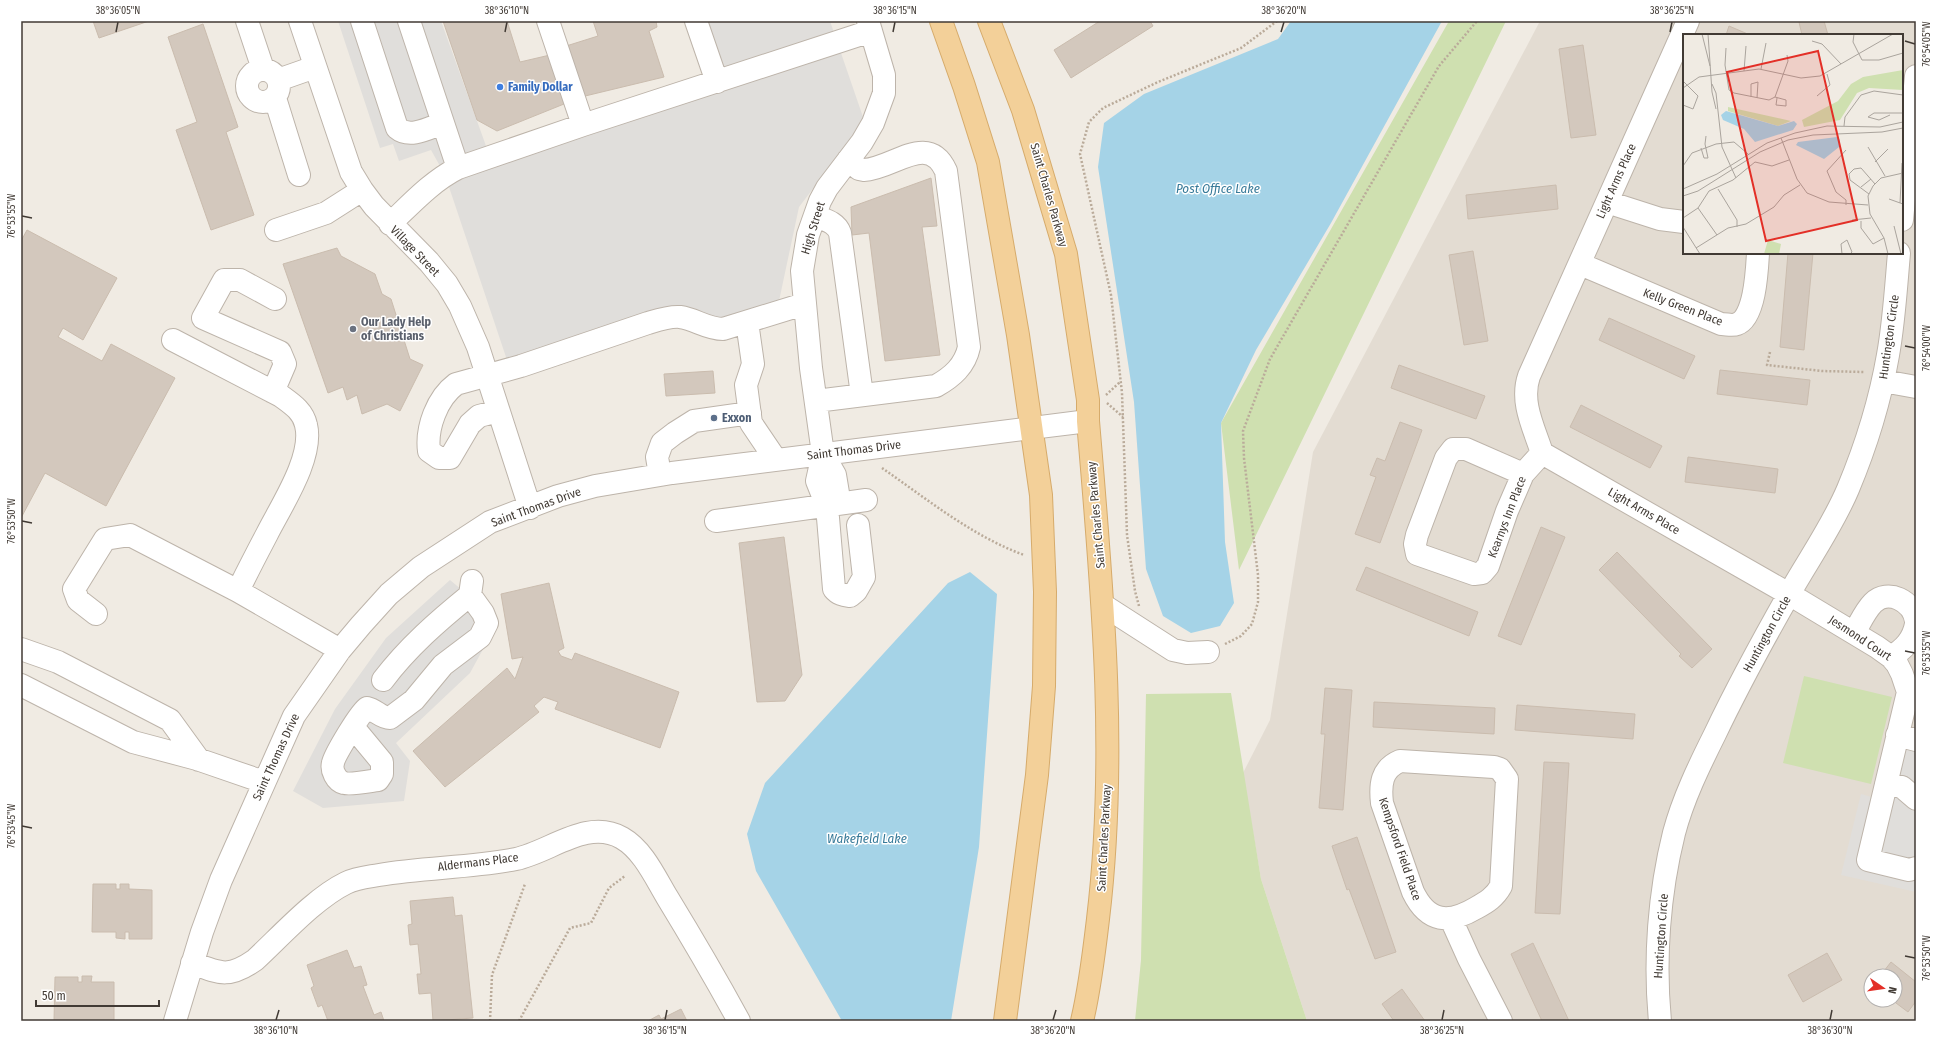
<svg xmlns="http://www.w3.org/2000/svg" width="1937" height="1042" font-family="'Fira Sans Condensed',sans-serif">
	<rect width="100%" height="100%" fill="#f0ebe3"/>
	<!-- residential -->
	<path fill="#e3dcd2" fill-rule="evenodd" d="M1540,21H1916V1021H1307L1261,879L1243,773L1270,720L1313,452ZM1684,35H1902V253H1684ZM1871,976H1895V1000H1871Z"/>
	<!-- green -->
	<path fill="#cfe0b0" d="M1449,21H1506L1239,570L1221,423Z
		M1804,676L1892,697L1871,784L1783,763Z
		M1231,693L1261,879L1307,1021H1135L1141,960L1146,694Z"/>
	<!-- parking -->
	<path fill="#e0dedb" d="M338,21H441L490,157L721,80L704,21H830L863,117L854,135L799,207L779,301L750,321L680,317L510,369L445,175L431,150L399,161L393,144L380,148Z
		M450,580L462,590L493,631L470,673L396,743L410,761L404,801L323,808L293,791L335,709L386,638Z
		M1893,722L1916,728V892L1841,875L1861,794L1875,798Z"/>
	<!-- water -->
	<path fill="#a5d3e7" d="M1291,21H1442L1331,223L1256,350L1221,423L1225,542L1234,603L1220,626L1191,633L1163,616L1146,569L1134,402L1098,167L1104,123L1144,94L1278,39Z
		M970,572L997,594L979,847L951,1021H842L756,871L747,834L765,783L948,583Z"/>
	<!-- building -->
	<path fill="#d3c8bd" stroke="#cabcae" d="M93,21H149L99,38Z
		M443,21H507L520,62L550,55L564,104L497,131L477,120Z
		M593,21H656L657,27L649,31L664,77L581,97L563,47L598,36Z
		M1100,21H1150L1153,26L1071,78L1054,50Z
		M1803,21H1824L1828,35H1802L1799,22Z
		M203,24L238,127L226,132L254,215L211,230L176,130L197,122L168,37Z
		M1729,26L1750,35H1726Z
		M1583,45L1596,135L1571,138L1559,49Z
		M931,178L937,226L922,227L940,355L885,361L869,233L852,235L851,207Z
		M1556,185L1558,209L1468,219L1466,195Z
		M27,230L117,278L83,340L63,328L58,337L102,361L111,344L175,378L106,506L45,473L21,518V241Z
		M337,248L341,256L375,274L382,294L391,299L410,359L423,365L400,411L387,404L362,414L357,395L347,400L343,387L328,393L283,264Z
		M1473,251L1488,341L1464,345L1449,255Z
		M1788,253H1813L1804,350L1780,347Z
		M1609,318L1695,356L1684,379L1599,340Z
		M1399,365L1485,396L1476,419L1391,388Z
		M1720,370L1810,380L1807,405L1717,394Z
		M713,371L715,393L666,396L664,374Z
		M1581,405L1662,446L1650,468L1570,427Z
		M1400,422L1422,430L1380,543L1355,534L1376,477L1370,475L1377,458L1385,461Z
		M1688,457L1778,469L1775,493L1685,482Z
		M1541,527L1565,537L1521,645L1498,636Z
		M784,537L802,675L785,701L757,702L739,543Z
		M1617,552L1712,649L1692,668L1679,656L1681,654L1599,570Z
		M1366,567L1478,612L1469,636L1356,590Z
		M549,583L564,648L558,651L561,656L572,660L575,653L679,692L660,748L555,709L558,702L544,697L534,706L539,712L445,787L413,751L507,668L515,679L523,657L512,659L501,594Z
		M1325,688L1352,690L1343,810L1319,808L1325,734H1321Z
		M1374,702L1495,708L1494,734L1373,727Z
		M1517,705L1635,714L1633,739L1515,730Z
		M1544,762L1569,763L1560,914L1535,913Z
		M1357,837L1396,952L1375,959L1349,889L1347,890L1332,846Z
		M93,884H116V889H120V884H129V889L152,890V939H129V932H125V939L116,938V932H92Z
		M453,897L455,916L462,915L473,1018L433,1021L431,993L419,994L417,974H421L418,944L410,945L408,925L412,924L410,901Z
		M1533,943L1569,1021H1542L1511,954Z
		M347,950L354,968L361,966L367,985L363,986L374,1015L381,1012L384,1021H328L322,1005L318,1007L311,988L314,986L307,965Z
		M1827,953L1842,980L1803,1002L1788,975Z
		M1891,962L1916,982V1001L1908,1012L1892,1000H1895V976H1880Z
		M82,976H92L91,982H114V1021H54L55,977H78V982H82Z
		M1402,989L1425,1021H1394L1382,1004Z
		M681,1009L687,1021H648L659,1015L661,1019Z"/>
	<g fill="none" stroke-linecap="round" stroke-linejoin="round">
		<!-- minor casing -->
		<g stroke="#bdb4aa" stroke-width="24">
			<path id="minor" d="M247,21L263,69
				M300,21L351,172L362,190L374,206L429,262L447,284L460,306L478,347L530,508
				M362,21L397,128C410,139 429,128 443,123
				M409,21L458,168
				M548,21L583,125
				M696,21L717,82
				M1688,21L1529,376C1520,402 1534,428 1542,453L1789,594L1877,647L1891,657L1897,664L1902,674L1908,692
				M247 86a16 16 0 1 1 32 0a16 16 0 1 1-32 0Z
				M278,80L315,67
				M275,98L299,175
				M1607,202L1660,219L1684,222
				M815,216C825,220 836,222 840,233L862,395
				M1902,220L1916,76
				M390,224C411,204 432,181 458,168L583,125L871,31
				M276,230L326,213L362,190
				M1580,264L1721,324C1727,324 1732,326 1737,324C1755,318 1757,270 1758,253
				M747,322L753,364L746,385L751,423L776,460
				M173,340L281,396C292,404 303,411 306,425C314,457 281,506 267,534C257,553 247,572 238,591
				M1883,381L1916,387
				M273,392L285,364L280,352L203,318L224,280H240L275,299
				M816,401L936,386C952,377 965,366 969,347L946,171C928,131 893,169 864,170L859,169L848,160
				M498,411L479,416L470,424L450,458H439L429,451C426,428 437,398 456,384L521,366L648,323C658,320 670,316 680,317C695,319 707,329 723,329L804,304
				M823,454L835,475L838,493L827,506
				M1523,474L1466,449H1453L1446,458L1417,535L1415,544L1417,554L1474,574L1482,573L1488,566L1507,511L1523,474L1542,453
				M660,475L657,457L662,443L675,433L694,421L750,413
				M716,521L866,500
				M858,525L864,577L856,591L850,596C843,595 838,594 834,589L827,506L817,481L823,454L811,368L802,271L808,235L820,201L827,188L862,142L873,123L884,93V75L868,21
				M1103,605L1173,650L1187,653L1208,652
				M96,614L78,600L74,589L105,539L130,535L238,591L340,650
				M1854,633C1860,623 1865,611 1873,603C1888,588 1913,601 1916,621
				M21,649L58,662L170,720L199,760
				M1891,657C1904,649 1913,640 1916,624
				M383,680C408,647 438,621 470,595L472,581
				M21,685L133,742L197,759L264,782
				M1908,692L1868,860L1909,870L1916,868
				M353,727L382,762V774L378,780C370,781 351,785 344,783C336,781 331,770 333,763C334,756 361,711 367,708C376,710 381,718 390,718L414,700L443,665L480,637L487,623L483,613L470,595
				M1897,735L1916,740
				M1400,761L1494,767L1500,769L1507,779L1501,886C1495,897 1487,902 1476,908C1449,924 1428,923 1413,892L1382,803C1380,785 1381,769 1400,761Z
				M1886,784L1902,787L1916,799
				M1451,919L1469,959L1501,1021
				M192,963C221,974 229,978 255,960C281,936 315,898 346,883C356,878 368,877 379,875C424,867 471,868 516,859C550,852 587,818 622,838C643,850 655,877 667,897C692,938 716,979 739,1021
				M175,1021L202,932L221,880L294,716L340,650L361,625L389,594L421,567L490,522L558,496L595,486L672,473L1088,421
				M1660,1021C1654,960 1659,893 1674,833C1683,799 1699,766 1715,734C1737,688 1762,642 1788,596C1808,560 1832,527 1848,489C1866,446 1880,401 1888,355C1894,322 1896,287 1899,253"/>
		</g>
		<!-- major casing -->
		<g stroke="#d6ab6b" stroke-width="24">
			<path id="major" d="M941,21L964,86L988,162L1018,335L1041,495L1045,592L1044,686L1037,775L1005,1021
				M989,21L1023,110L1066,254L1088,400V421C1102,588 1118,752 1098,919C1094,953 1090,988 1082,1021"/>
		</g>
		<!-- path -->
		<path stroke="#baab9a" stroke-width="2.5" stroke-dasharray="2 2" stroke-linecap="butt" d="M1770,352L1767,365L1822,371L1864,372
			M1106,395L1120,382
			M1107,403L1123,417
			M882,468C927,499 972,536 1024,555
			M1139,606L1135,591L1127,535L1122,393L1111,295L1080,154L1089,122L1103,108L1158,82L1241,48L1277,21
			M1225,644L1241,636L1252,624L1258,602V575L1244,458L1243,431L1270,359L1439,66L1477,21
			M490,1021L492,975L525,884
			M519,1021L570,928L591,923L609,888L625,876"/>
		<!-- minor -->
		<use href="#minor" stroke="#fff" stroke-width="22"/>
		<!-- major -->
		<use href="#major" stroke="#f3d099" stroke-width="22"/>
	</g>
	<!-- ticks -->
	<path fill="none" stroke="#413a34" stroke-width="1.5" d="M116,32L118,22M505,32L507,22M893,32L895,22M1281,32L1284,22M1670,32L1672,22M1905,41L1915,44M22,216L32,218M1905,346L1915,348M22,521L32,523M1905,651L1915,653M22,826L32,828M1905,956L1915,958M276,1020L279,1010M665,1020L667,1010M1053,1020L1056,1010M1442,1020L1444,1010M1830,1020L1832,1010"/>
	<!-- markers -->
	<circle fill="#3f7fe0" stroke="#fff" stroke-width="1.5" cx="500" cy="87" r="4"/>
	<circle fill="#6b7280" stroke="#fff" stroke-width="1.5" cx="353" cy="329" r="4"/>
	<circle fill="#5c6f8a" stroke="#fff" stroke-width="1.5" cx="714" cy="418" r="4"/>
	<g text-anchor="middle" stroke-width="3" stroke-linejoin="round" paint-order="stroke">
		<!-- shop labels -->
		<g font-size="12" font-weight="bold" fill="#366cbe" stroke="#fff" text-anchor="start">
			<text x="508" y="91">Family Dollar</text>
		</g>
		<!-- street labels -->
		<g font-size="12" fill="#413a34" stroke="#fff">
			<text transform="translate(1616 181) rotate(-66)" y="4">Light Arms Place</text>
			<text transform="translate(1049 195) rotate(74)" y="4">Saint Charles Parkway</text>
			<text transform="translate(813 228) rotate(-73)" y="4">High Street</text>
			<text transform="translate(415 251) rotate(46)" y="4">Village Street</text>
			<text transform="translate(1683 307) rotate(21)" y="4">Kelly Green Place</text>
			<text transform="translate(1889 337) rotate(-82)" y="4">Huntington Circle</text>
			<text transform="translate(854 450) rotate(-7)" y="4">Saint Thomas Drive</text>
			<text transform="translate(536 507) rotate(-20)" y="4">Saint Thomas Drive</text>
			<text transform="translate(1644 511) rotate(30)" y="4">Light Arms Place</text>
			<text transform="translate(1096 515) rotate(-95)" y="4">Saint Charles Parkway</text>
			<text transform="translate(1507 517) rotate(-69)" y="4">Kearnys Inn Place</text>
			<text transform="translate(1767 634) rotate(-61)" y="4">Huntington Circle</text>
			<text transform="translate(1860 638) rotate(33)" y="4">Jesmond Court</text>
			<text transform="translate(276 757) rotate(-65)" y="4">Saint Thomas Drive</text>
			<text transform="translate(1104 838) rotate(-87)" y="4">Saint Charles Parkway</text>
			<text transform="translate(1400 849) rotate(71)" y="4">Kempsford Field Place</text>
			<text transform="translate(478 862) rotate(-7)" y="4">Aldermans Place</text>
			<text transform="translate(1661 936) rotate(-86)" y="4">Huntington Circle</text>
		</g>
		<!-- worship labels -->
		<g font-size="12" font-weight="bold" fill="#5b616d" stroke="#fff" text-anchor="start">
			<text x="361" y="326">Our Lady Help<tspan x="361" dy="14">of Christians</tspan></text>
		</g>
		<!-- service labels -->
		<g font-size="12" font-weight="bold" fill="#4e5e75" stroke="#fff" text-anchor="start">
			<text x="722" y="422">Exxon</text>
		</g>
		<!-- water labels -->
		<g font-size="13" font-style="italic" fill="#377a99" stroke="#fff">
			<text x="1218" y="193">Post Office Lake</text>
			<text x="867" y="843">Wakefield Lake</text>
		</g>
	</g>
	<!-- overview -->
	<g transform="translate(1683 34)">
		<rect width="220" height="220" fill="#f0ebe3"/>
		<path d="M220,36V56L186,54L174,59L157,86L121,93L119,86L155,67L168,50L180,43ZM45,73L108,87L95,92L45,77ZM85,206L98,210L96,220H81Z" fill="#cfe0b0"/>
		<path d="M43,77L95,92L111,87L114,90L110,96L72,108L61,95L40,86L38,81ZM154,103L157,106L156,113L141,125L113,111L115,108Z" fill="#a5d3e7"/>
		<path fill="none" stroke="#aaa49d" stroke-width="1" d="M19,0L27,32M25,0L29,58L33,75M171,0L170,8L179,26H196L220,19M129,7L139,10L158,30M43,14L42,31L46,56L51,59L86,66L92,63L105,27L104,21M78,35L83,9M61,37L63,12M0,47L15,62L10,75L0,71M29,50L33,59L39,113L53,144M0,54L16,43L76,35L118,44L137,42L210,0M134,62L147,51L144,40M68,63V50L75,48L74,64M92,63L103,66V72L93,71L94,64M207,81L196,86L185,83L191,79H220M161,92L162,83L178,61L191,57L220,61M98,104L114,145L124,159L146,168L185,171M185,113L202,142M18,114L21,124H25L22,110L23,102M163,116L144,137L153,158L163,166V171M192,128L205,115M0,132L9,119L33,110L51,108L65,120M178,153L188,145M0,155L34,140L84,109L112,99L144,92L197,93L220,88M35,155L54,186V193M186,160L167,146L166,140L171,135L178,134L192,150M0,162L15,157L77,118L105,106L130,101L199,98L220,94M206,165L220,170M217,169L219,129M15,174L34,201M0,184L15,174L26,157L50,146L72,128L89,132L106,126M169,186L188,184M178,187V194L190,210L201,204M211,192L218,220M0,193L17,220M13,214L45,194L63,190L91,173L101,161L117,151M159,220L158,210L164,206L169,218L167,220M205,220L201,204L187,180L185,162L190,152L198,144L220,139"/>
		<path fill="#e32f27" fill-opacity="0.15" stroke="#e32f27" stroke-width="2" d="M135,17L174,186L83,207L44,38Z"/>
		<rect width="220" height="220" fill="none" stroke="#413a34" stroke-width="2"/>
	</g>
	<!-- border -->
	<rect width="1937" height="1042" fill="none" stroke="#ffffff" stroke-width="44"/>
	<!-- north arrow -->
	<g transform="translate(1883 988) rotate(103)"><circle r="19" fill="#ffffff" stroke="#b3b0ae"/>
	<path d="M0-3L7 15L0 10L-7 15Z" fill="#e32f27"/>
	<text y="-6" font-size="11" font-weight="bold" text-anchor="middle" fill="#413a34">N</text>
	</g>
	<!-- scale -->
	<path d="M36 1000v6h123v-6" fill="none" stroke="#413a34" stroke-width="2"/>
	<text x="42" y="1000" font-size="12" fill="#413a34" stroke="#ffffff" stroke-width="3" paint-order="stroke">50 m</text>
	<rect x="22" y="22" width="1893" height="998" fill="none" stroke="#413a34" stroke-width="1.5"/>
	<g font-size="10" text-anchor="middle" fill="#413a34">
		<text x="118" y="14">38°36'05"N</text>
		<text x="507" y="14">38°36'10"N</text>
		<text x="895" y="14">38°36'15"N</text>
		<text x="1284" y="14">38°36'20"N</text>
		<text x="1672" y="14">38°36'25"N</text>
		<text transform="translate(1926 44) rotate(-90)" y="4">76°54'05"W</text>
		<text transform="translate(11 216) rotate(-90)" y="4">76°53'55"W</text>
		<text transform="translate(1926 348) rotate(-90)" y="4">76°54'00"W</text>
		<text transform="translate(11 521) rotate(-90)" y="4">76°53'50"W</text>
		<text transform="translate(1926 653) rotate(-90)" y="4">76°53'55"W</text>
		<text transform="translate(11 826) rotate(-90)" y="4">76°53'45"W</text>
		<text transform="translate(1926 958) rotate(-90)" y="4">76°53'50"W</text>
		<text x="276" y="1034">38°36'10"N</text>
		<text x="665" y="1034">38°36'15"N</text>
		<text x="1053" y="1034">38°36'20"N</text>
		<text x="1442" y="1034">38°36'25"N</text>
		<text x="1830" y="1034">38°36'30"N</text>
	</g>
</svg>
